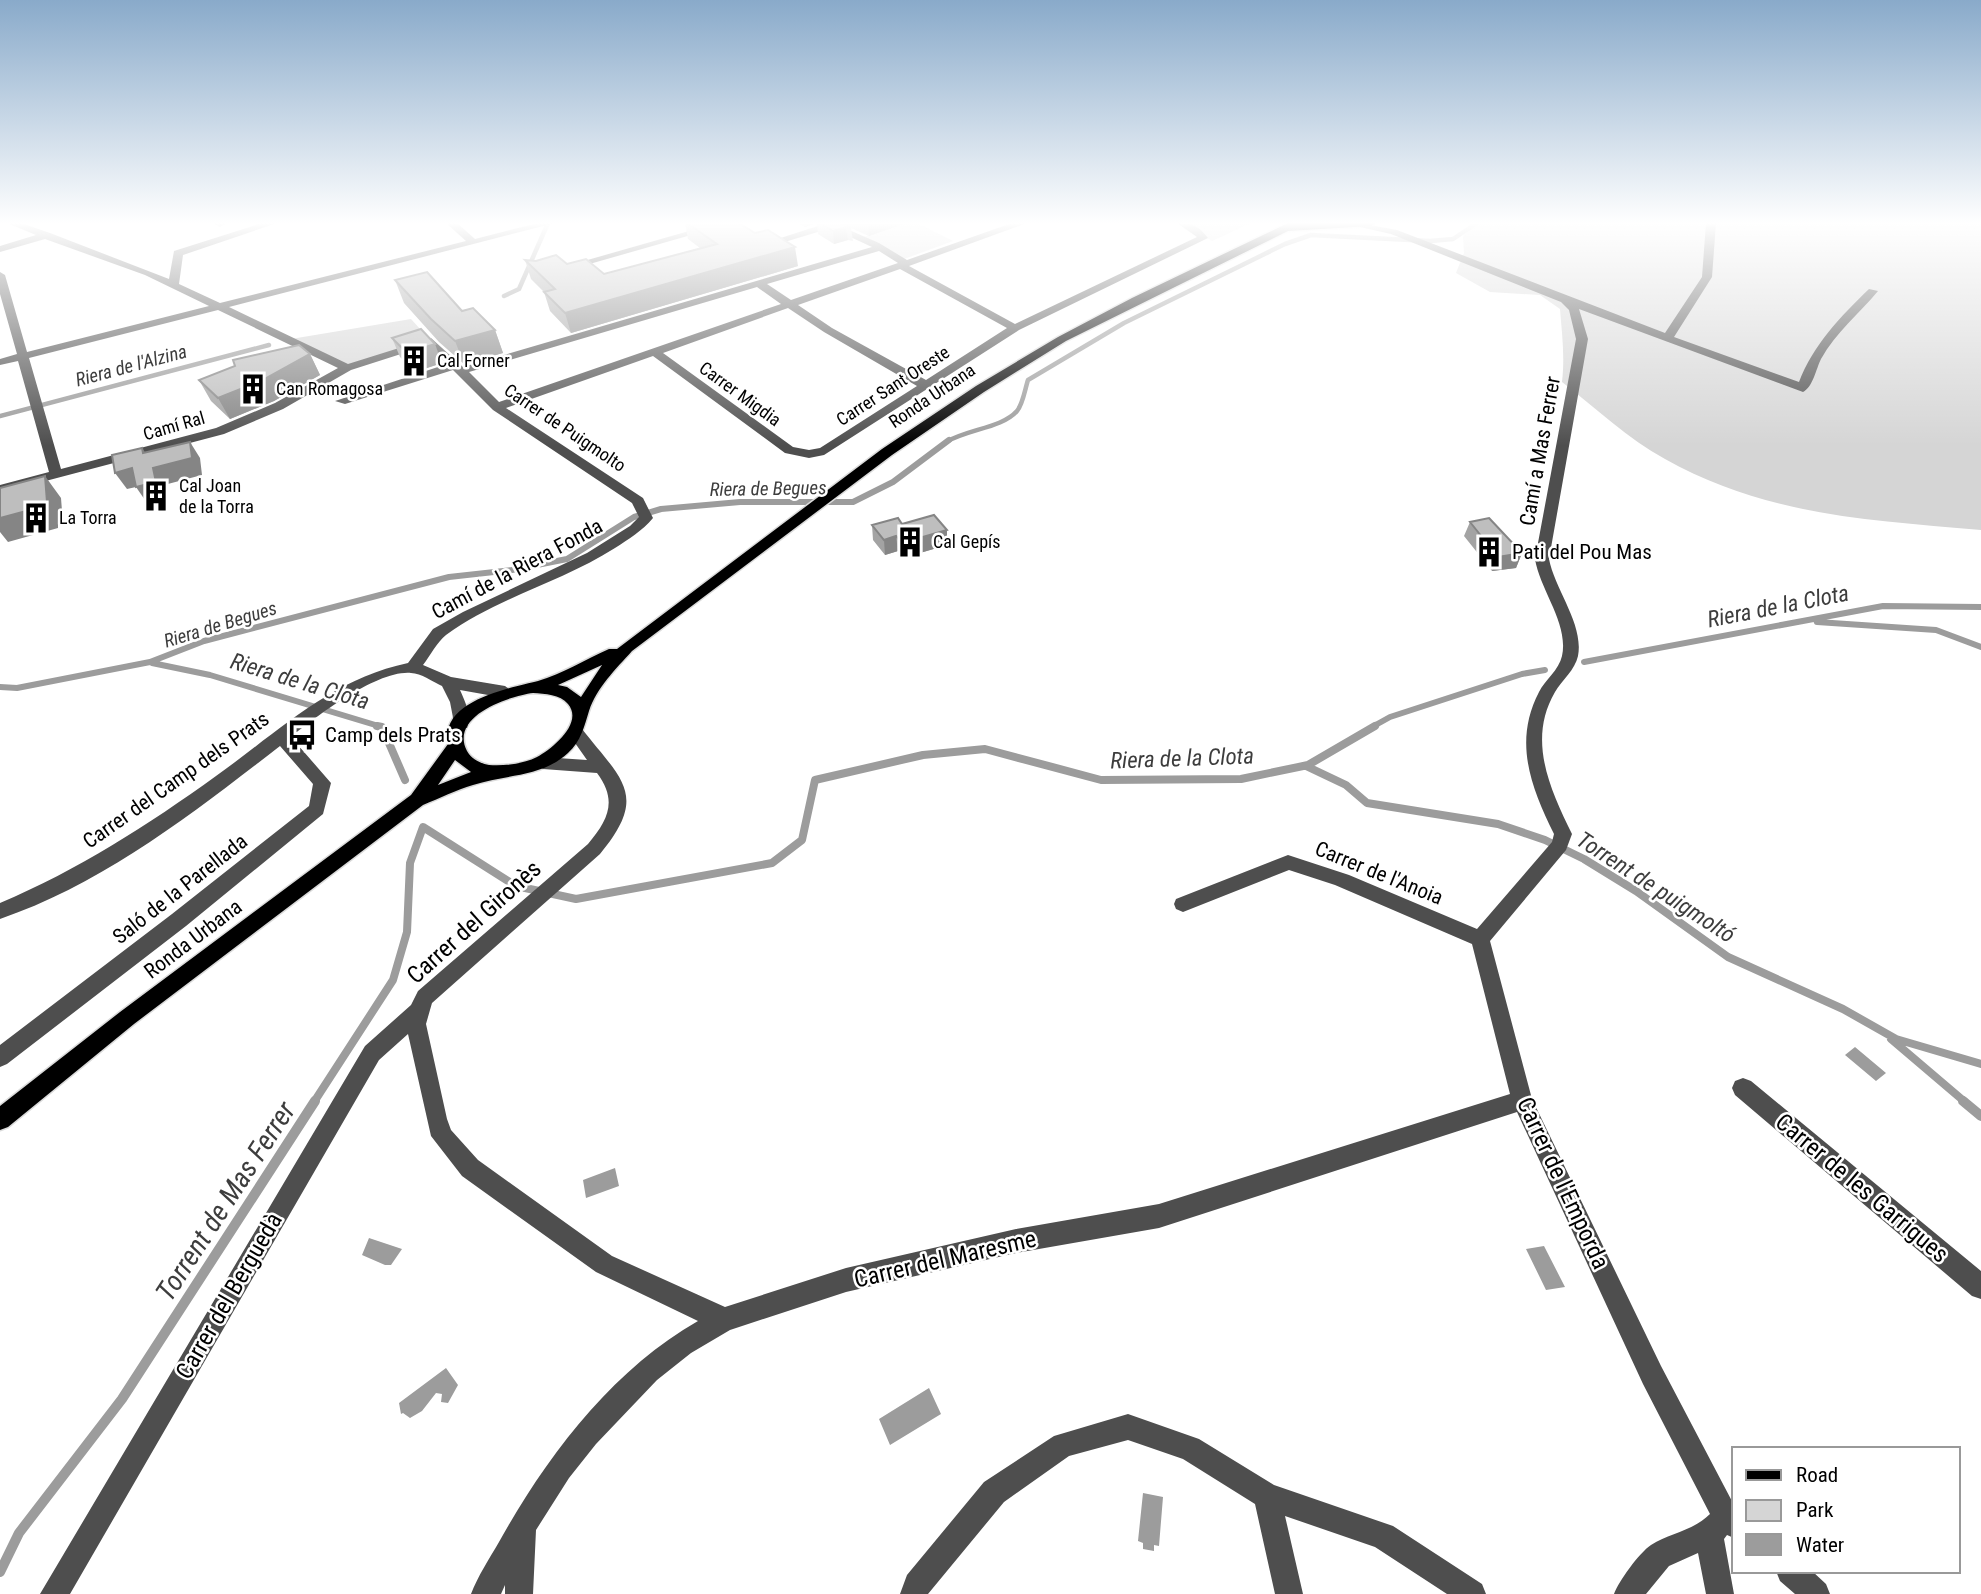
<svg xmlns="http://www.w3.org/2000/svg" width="1981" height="1594" font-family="'Roboto Condensed',sans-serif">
	<rect width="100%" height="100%" fill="#fff"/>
	<!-- green -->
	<path fill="#d5d5d5" d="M906,223H917L953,241L904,259L863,237Z
		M1192,223H1251L1212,241L1190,227Z
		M1475,223H1981V530C1868,520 1767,516 1665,459C1628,439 1596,408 1562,382C1565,357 1562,334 1560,309L1540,295L1490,292L1456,273L1464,253L1463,236Z
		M411,319L431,341L342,368L285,340Z"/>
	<!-- water -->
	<path fill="#9c9c9c" d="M1855,1047L1886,1073L1876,1081L1845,1055Z
		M615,1168L619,1186L586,1198L583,1180Z
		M369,1238L402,1249L391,1265H385L362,1255Z
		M1544,1246L1565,1287L1546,1290L1526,1249Z
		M446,1368L458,1385L448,1403L441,1402L442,1394L436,1393L422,1411L410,1418L403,1413L401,1414L399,1403Z
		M929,1388L941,1414L890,1445L879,1419Z
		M1143,1493L1163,1497L1159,1546L1154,1545V1551L1143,1549V1543L1138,1541Z"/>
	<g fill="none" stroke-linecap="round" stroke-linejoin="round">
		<!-- stream-far3 -->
		<path stroke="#9c9c9c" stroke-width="4.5" d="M504,296L519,289L548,223
			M0,416L269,345
			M946,442C968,429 1002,428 1017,411C1023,404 1025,389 1028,380L1124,323L1285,244L1311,235L1430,241L1453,239L1477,223"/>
		<!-- stream-far2 -->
		<path stroke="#9c9c9c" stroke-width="6" d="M1817,622L1936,630L1981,647
			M1584,662L1883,606L1981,607
			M152,663L210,675L382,727
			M0,687L17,688L150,662L204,641L449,577L512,570L567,559L634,517L661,509L740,502H853L893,482L949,440
			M1372,727L1390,717L1522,674L1545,670"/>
		<!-- stream-far1 -->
		<path stroke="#9c9c9c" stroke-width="8" d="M377,726L382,727L405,780
			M1306,766L1346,785L1367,803L1498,824L1545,840L1584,859L1636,891L1728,957L1843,1009L1896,1039L1981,1064
			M1891,1039L1965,1102
			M314,1102L393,980L407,932L410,863L423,827L516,886L576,899L772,863L802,840L815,780L923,755L985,749L1101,780L1241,779L1308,765L1375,726"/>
		<!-- stream -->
		<path stroke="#9c9c9c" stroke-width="10" d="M1963,1101L1981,1116
			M0,1572L19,1533L122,1399L315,1101"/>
		<!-- major casing -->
		<g stroke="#dbdbdb" stroke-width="3">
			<path id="major" d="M1288,223H1376L1371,226L1288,231L1066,341L984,392L892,455L632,651C616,669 597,687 589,711C584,727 581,741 568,753C541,778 505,774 473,785C456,790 440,798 423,805L134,1024L8,1127L0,1130V1106L120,1012L411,795L448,744C439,700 511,688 538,681C562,674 586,659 609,649H617L882,449L976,386L1058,337L1132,298ZM602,665L581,697L567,687L558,685ZM533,693C545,694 560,694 568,704C584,723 552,749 537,757C523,764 505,766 489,765C482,764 471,759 467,751C449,716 509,696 533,693ZM455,760L471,772L438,785Z"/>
		</g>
		<!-- minor -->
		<path fill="#4e4e4e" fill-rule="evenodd" d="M7,223H21L50,233L169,279L174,251L262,223H277L183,255L179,284L220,303L466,241L446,223H457L475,239L538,223H555L229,307L348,364L431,338L463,367L872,247L831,228L761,249L756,246L827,223H844L840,226L879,243L907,260L1012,223H1027L909,266L1015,324L1197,237L1177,223C1192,223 1199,226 1208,238L1019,330L824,455L809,458L785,453L653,356L506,408L643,498L653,518C642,531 629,539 615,548C562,582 496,598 446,635C437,642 430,656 423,665L451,677L505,686L513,692L505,698L460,690C465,701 472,716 467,728H455L450,702L442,686C433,682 421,673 411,673C377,670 317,716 291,737L331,783L323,814L186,926L7,1064L0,1067V1045L172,914L309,806L313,784L280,746C195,812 103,884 0,919V903C78,870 148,825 216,776C278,732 331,679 408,663L433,629L463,612L587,553L630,526L639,517L632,503L493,410L453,370L345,404L335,401L447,364L429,345L351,370L283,409L224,434L0,493V485L49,472L18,361L0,365V359L17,354L0,294V272L5,275L27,352L209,306L145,275L45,239L0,252V246L36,235ZM879,251L898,263L791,300L767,284ZM900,269L1007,328L926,380L832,328L798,305ZM757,287L781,304L499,402L469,372ZM788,308L824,332L917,386L820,448L809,450L793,447L663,353ZM218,310L338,368L275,403L216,428L61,469L29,358Z
			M213,223H224L225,224L220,227Z
			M717,223H733L572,269L563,267Z
			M1359,223L1397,230L1665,333L1702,277L1706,223H1716L1712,277L1674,337L1799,382C1813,345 1841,316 1869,289L1878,291C1859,314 1836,332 1821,359C1816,369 1813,387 1803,392L1579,309L1588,339L1549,559C1555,590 1584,624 1578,656C1575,670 1562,680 1555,692C1527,740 1550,789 1572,834L1566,850L1490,941L1532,1099L1661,1366L1734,1505V1538L1727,1535L1724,1539L1734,1594H1706L1698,1553L1669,1566L1646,1594H1614C1619,1581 1639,1553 1651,1545C1670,1533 1693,1531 1710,1514L1643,1384L1517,1112L1159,1228L1016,1253L846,1292L730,1330L691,1353L657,1380L596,1444L569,1478L536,1530L533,1594H505V1585L501,1594H471C478,1576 489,1559 499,1542C547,1456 612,1370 698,1321L596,1272L462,1176L431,1136L408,1034L379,1060L70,1594H40L365,1046L411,1005L418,991L588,844C608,820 618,801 597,773L543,769L534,763L543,757L587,760L568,733L570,729H582C622,780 649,795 600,854L432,1003L426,1024L447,1119L451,1130L478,1160L612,1256L725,1307L846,1268L1016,1229L1159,1204L1510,1094L1472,944L1335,885L1289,870L1183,912L1176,909L1174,904L1176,899L1288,855L1349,875L1477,929L1552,842L1554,834C1531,787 1513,742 1539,692C1545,680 1559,670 1562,656C1569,624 1540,590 1535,559L1576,339L1569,310L1561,302L1391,234L1360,227Z
			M1743,1078L1751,1081L1981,1271V1299L1972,1296L1735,1095L1732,1088L1735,1081Z
			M1128,1414L1199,1439L1274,1485L1393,1526L1482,1584L1486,1594H1447L1375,1547L1285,1516L1303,1594H1275L1255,1504L1183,1459L1128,1440L1069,1456L1004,1502L928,1594H900L907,1575L984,1482L1054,1436Z
			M1776,1571H1812L1826,1584L1830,1594H1795L1780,1581Z"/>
		<!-- major -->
		<use href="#major" fill="#000" fill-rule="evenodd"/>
	</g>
	<!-- wall -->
	<path fill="#a3a3a3" d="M685,223H739L798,266L571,333L550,311L544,292L531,279L525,260L567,264L604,274L700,248L688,239Z
		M798,223H841L845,225V223H906L869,236L851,228L853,241L848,240L834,244L818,234L817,223L805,227Z
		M395,280L462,311L495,330L503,353L464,364L439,342L404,303Z
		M392,338L442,363L415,372L400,357Z
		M310,354L320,375L274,401L230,419L211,401L199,380Z
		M1470,522L1522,553L1516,568L1492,571L1464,536Z
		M902,524L947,545L903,558L898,551L885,555L873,540L872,525Z"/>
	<!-- shaded-wall -->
	<path fill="#858585" d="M804,223H817L805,227Z
		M868,223H906L869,236Z
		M846,227L848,240L834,244L833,231Z
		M795,247L798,266L571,333L565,313Z
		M495,330L503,353L464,364L455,341Z
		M435,344L442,363L415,372L407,353Z
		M310,354L320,375L274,401L230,419L218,398Z
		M190,442L200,458L202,475L164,485L167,498L147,503L136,487L127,489L115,473L142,448L153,464Z
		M45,476L61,498L63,524L58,525V528L8,542L0,532V518L41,503Z
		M947,530V545L903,558L902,543Z
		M896,536L898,551L885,555L884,540Z
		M1522,553L1516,568L1492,571L1498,557Z"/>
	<!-- building -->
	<path fill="#bebebe" stroke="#858585" stroke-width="2" d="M687,223H739L755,233L768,230L795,247L565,313L544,292L555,289L525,260L536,261L556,255L567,264L586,259L604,274L717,244Z
		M819,223H841L851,228L846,227L833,231Z
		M427,272L462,311L473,308L495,330L455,341L431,319L395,280Z
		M421,329L435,344L407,353L392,338Z
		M299,345L310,354L263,380L218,398L199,380L235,366L233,360Z
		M190,442L192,458L153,468L156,482L136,487L132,468L115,473L112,455L142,448L143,453Z
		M45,476L47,502L41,503V507L0,518V488Z
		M934,515L947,530L902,543L896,536L884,540L872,525L898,518L902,524Z
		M1489,518L1522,553L1498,557L1470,522Z"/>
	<!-- sky -->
	<linearGradient id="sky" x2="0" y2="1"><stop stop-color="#89aaca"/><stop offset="0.5" stop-color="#fff"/><stop offset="1" stop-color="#fff" stop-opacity="0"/></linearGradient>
	<rect width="1981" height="446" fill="url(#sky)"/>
	<!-- icons -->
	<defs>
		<g id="building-bare" transform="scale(2.415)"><path d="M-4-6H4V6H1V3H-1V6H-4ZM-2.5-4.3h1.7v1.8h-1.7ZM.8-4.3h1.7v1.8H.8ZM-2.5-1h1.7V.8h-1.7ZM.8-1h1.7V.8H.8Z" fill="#000" stroke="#fff" stroke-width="2.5" paint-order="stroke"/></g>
		<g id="bus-bare" transform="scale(2.415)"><path d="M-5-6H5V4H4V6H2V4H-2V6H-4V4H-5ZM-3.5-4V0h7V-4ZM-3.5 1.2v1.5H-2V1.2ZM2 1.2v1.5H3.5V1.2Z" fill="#000" stroke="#fff" stroke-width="2.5" paint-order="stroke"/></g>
	</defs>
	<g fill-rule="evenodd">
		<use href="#building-bare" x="414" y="361"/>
		<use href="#building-bare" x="253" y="389"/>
		<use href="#building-bare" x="156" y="496"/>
		<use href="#building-bare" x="36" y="518"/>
		<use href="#building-bare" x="910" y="542"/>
		<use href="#building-bare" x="1489" y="552"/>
		<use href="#bus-bare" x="302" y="735"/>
	</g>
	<g text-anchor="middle" stroke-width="5" stroke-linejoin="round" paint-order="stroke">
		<!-- far-poi labels -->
		<g font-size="18" fill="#000" stroke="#fff" text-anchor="start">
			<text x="437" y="367">Cal Forner</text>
			<text x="276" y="395">Can Romagosa</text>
			<text x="179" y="492">Cal Joan<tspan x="179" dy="21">de la Torra</tspan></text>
			<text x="59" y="524">La Torra</text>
			<text x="933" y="548">Cal Gepís</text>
		</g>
		<!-- far-street labels -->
		<g font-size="18" fill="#000" stroke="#fff">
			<text transform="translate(893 386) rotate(-33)" y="6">Carrer Sant Oreste</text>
			<text transform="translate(740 394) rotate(36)" y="6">Carrer Migdia</text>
			<text transform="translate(932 396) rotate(-34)" y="6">Ronda Urbana</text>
			<text transform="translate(174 426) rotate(-16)" y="6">Camí Ral</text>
			<text transform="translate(565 428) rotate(34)" y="6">Carrer de Puigmolto</text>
		</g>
		<!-- far-water labels -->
		<g font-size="19" font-style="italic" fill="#3d3d3d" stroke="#fff">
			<text transform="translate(131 365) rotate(-15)" y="7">Riera de l'Alzina</text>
			<text transform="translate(768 488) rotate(-1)" y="7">Riera de Begues</text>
			<text transform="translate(220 624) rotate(-17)" y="7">Riera de Begues</text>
		</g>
		<!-- street labels -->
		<g font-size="21" fill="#000" stroke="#fff">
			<text transform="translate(1540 451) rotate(-80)" y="7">Camí a Mas Ferrer</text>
			<text transform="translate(517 569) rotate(-28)" y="7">Camí de la Riera Fonda</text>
			<text transform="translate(176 780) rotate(-35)" y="7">Carrer del Camp dels Prats</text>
			<text transform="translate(1379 873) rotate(22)" y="7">Carrer de l'Anoia</text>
			<text transform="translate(180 889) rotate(-38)" y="7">Saló de la Parellada</text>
			<text transform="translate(193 939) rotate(-37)" y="7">Ronda Urbana</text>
		</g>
		<!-- poi labels -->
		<g font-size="21" fill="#000" stroke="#fff" text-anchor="start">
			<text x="1512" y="559">Pati del Pou Mas</text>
			<text x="325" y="742">Camp dels Prats</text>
		</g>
		<!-- water labels -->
		<g font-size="23" font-style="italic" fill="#3d3d3d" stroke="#fff">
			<text transform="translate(1778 606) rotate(-11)" y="8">Riera de la Clota</text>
			<text transform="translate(300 681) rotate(17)" y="8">Riera de la Clota</text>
			<text transform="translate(1182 758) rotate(-2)" y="8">Riera de la Clota</text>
			<text transform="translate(1656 887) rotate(33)" y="8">Torrent de puigmoltó</text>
		</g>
		<!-- near-street labels -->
		<g font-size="24" fill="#000" stroke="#fff">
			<text transform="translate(474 922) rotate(-42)" y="8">Carrer del Gironès</text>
			<text transform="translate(1563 1183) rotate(65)" y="8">Carrer de l'Emporda</text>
			<text transform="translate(1862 1188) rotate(40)" y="8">Carrer de les Garrigues</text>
			<text transform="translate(945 1259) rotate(-13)" y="8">Carrer del Maresme</text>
			<text transform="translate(229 1296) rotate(-60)" y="8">Carrer del Berguedà</text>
		</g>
		<!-- near-water labels -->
		<g font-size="28" font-style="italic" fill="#3d3d3d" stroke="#fff">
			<text transform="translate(225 1201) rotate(-57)" y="10">Torrent de Mas Ferrer</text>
		</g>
	</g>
	<!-- legend -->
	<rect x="1732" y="1447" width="228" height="126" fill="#ffffff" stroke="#999999" stroke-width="2"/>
	<rect x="1746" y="1470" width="35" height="10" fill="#000000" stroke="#999999" stroke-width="2"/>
	<text x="1796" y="1482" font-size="21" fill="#000000">Road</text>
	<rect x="1746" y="1500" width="35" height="21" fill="#d5d5d5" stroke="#999999" stroke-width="2"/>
	<text x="1796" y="1517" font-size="21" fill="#000000">Park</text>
	<rect x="1746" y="1534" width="35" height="21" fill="#9c9c9c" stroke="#999999" stroke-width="2"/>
	<text x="1796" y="1552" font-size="21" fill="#000000">Water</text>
</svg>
